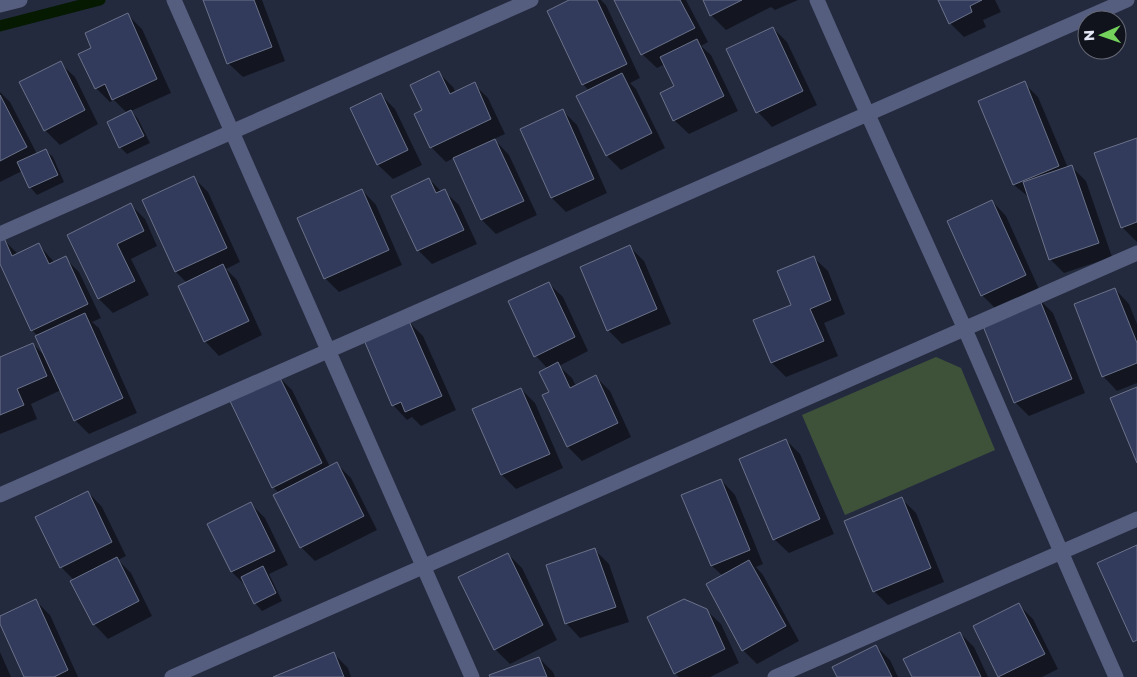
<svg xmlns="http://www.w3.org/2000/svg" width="1137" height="677" font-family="Montserrat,sans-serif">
	<rect width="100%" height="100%" fill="#242a3e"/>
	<!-- green -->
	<path fill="#3e523a" d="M936,357L961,368L995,450L845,515L802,415Z"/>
	<!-- shadow -->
	<path fill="#0007" d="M204,0H262L285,61L243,77L228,63Z
		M572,0H601L606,5L640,78L630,83L636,89L665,148L621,170L607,156L589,91L583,84Z
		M615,0H686L708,42L701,46L711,55L738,111L689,134L674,120L676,87L665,64L657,68L642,54Z
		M704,0H798L775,10L771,7L726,30L711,15Z
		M939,0H995L1001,12L983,20L986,27L964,37L950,23Z
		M128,15L142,29L171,93L131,111L138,119L150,143L127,154L120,147L127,113L114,100L110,102L96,88L93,48Z
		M773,28L787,42L817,105L772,127L758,112L728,50Z
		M60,63L75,77L98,124L60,145L45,130L21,83Z
		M439,73L453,87L456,93L474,84L488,98L505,134L494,139L509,155L537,215L496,234L482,220L454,158L446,162L431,147L424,111Z
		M1024,83L1038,97L1068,168L1072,167L1086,181L1112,257L1064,273L1050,259L1030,198L1014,185L980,101Z
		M0,92L10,102L37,154L45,150L53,157L64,182L37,195L30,187L22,171L0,182Z
		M381,95L395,109L422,165L393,179L378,165L352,109Z
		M563,111L577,125L607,193L566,212L552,198Z
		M1137,139V242L1122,227Z
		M194,178L208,192L240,262L226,269L237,280L262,335L219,356L205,341L187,283L176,272Z
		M429,179L442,192L444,191L459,205L477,244L432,264L418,250Z
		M362,190L376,205L402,265L339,292L325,278Z
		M992,201L1006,216L1039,289L996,309L982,295Z
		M131,205L145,219L157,246L131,259L149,295L113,313L99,299L68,235Z
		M3,239L18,254L38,244L55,263L65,258L79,272L101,318L92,322L99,328L137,413L89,434L75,420L61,390L31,404L37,419L0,434V358L33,344L47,358L38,336L32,330L0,261Z
		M630,247L644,261L671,324L622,344L608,330Z
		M813,257L828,271L845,314L824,323L838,356L786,377L772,363L755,321L793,305Z
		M548,283L563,297L588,351L559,366L572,378L576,386L596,377L610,391L631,437L582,461L568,447L544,396L550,393L548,369L536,356Z
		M1115,289L1129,304L1137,324V383L1117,391L1103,376Z
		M1039,299L1053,313L1085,393L1029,416L1015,402Z
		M409,322L423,336L456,410L421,426L412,417L407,420L393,405Z
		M278,376L292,390L330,467L336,463L351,478L377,530L315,561L301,547L279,493L273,487Z
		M521,389L535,403L563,468L516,489L502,475L474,410Z
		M786,440L800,454L834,534L789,553L774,539Z
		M721,480L735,495L763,564L756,567L763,575L799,641L757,664L743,650L723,576L712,566Z
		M88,492L102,507L126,556L118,560L131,573L152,616L108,639L94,624L74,580L61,567Z
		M902,499L916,513L944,582L888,605L874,591Z
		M251,504L265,518L288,565L269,574L282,601L262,611L255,603L246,586L232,572Z
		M595,550L609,564L629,622L580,638L566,623Z
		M508,554L522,568L557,640L510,664L495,649L460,577Z
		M36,601L50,615L78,677H25L0,621V617Z
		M1019,605L1033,619L1058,669L1042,677H999L974,627Z
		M706,610L721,624L739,663L710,677H679L675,673Z
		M960,633L974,647L988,677H913Z
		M876,646L890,660L898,677H838Z
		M0,652L11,677H0Z
		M333,653L348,668L351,677H277Z
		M539,658L553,672L555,677H491Z"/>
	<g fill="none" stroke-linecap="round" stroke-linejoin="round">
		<!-- stream -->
		<path stroke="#051a01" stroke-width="11" d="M0,26L100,0"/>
	</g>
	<!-- building -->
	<path fill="#333b5c" stroke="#6a728a" d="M203,0H254L272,47L227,64Z
		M569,0H597L627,64L582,85L547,11Z
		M614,0H680L695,28L641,55Z
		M703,0H742L710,16Z
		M938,0H982L970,6L972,12L949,24Z
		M128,13L157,79L112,100L105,84L95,89L78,54L91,48L85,33Z
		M773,27L803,91L756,113L726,49Z
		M697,39L724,96L673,121L660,93L674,86L660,57Z
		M61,61L85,110L44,131L19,82Z
		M439,71L450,94L475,82L491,119L430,148L414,114L422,110L410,85Z
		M622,73L652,133L606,156L576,96Z
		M1025,81L1059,166L1013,185L978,101Z
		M381,93L408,150L377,165L350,108Z
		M0,95L27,147L0,161Z
		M563,109L594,179L551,198L520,129Z
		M131,110L144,136L119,148L107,122Z
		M1137,138V222L1121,228L1094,153Z
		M495,139L524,201L481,220L453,158Z
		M46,149L58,175L29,188L17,162Z
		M1072,165L1099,243L1049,260L1023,182Z
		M194,176L227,248L175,272L142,200Z
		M429,178L436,193L445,189L464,230L417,251L391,196Z
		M362,189L389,250L324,279L297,218Z
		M992,200L1026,275L981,296L947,221Z
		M131,203L144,231L117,244L135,281L98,299L67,235Z
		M4,238L12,256L39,243L49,264L66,256L88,304L31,331L0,264V239Z
		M630,245L657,309L607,331L580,267Z
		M814,256L831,300L810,309L824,341L771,363L753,320L791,305L777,271Z
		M223,264L249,321L204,342L178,286Z
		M549,282L575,337L534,357L508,301Z
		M1115,288L1137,343V363L1102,377L1074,304Z
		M1039,298L1072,379L1014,403L981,321Z
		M85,313L123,398L74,421L35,336Z
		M409,321L442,396L405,412L401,402L392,406L364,340Z
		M33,343L47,376L17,389L24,405L0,415V357Z
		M558,362L570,388L596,375L618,423L567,447L542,395L549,392L539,372Z
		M278,374L322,463L272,488L229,399Z
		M1137,387V463L1110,398Z
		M521,388L550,454L501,475L472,409Z
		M786,439L820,519L773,540L739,459Z
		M337,462L364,516L300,548L273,495Z
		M721,479L750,550L711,566L681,495Z
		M88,491L112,542L60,568L35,517Z
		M902,497L931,568L873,592L844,521Z
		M251,502L275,551L231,572L207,524Z
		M1137,545V640L1133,642L1097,563Z
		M595,548L616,607L565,624L546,565Z
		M508,553L543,625L494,650L458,577Z
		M117,557L139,601L93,625L70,581Z
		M749,560L786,626L742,651L706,584Z
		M263,566L276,593L254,604L241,577Z
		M36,599L68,670L54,677H24L0,624V616Z
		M684,599L707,609L725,649L674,674L647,617Z
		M1019,603L1045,654L998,677L973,626Z
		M960,632L981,677H912L903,659Z
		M876,645L892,677H837L832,667Z
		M334,652L344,677H273Z
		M539,657L547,677H490L489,675Z"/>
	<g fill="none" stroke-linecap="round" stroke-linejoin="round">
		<!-- street -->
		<path stroke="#555e7e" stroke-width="15" d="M174,0L472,677
			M817,0C865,110 915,218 964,327C1015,444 1064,561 1116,677
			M0,5L20,0
			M0,234L531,0
			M0,495C376,331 751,163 1127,0
			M172,677L1137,253
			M775,677L1137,519"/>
	</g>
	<!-- north arrow -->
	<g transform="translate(1102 35) rotate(268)"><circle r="24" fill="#10131c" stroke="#656974"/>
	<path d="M0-4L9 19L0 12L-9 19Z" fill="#74d25c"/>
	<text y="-8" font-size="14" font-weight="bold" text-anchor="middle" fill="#e5e9f7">N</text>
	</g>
</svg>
